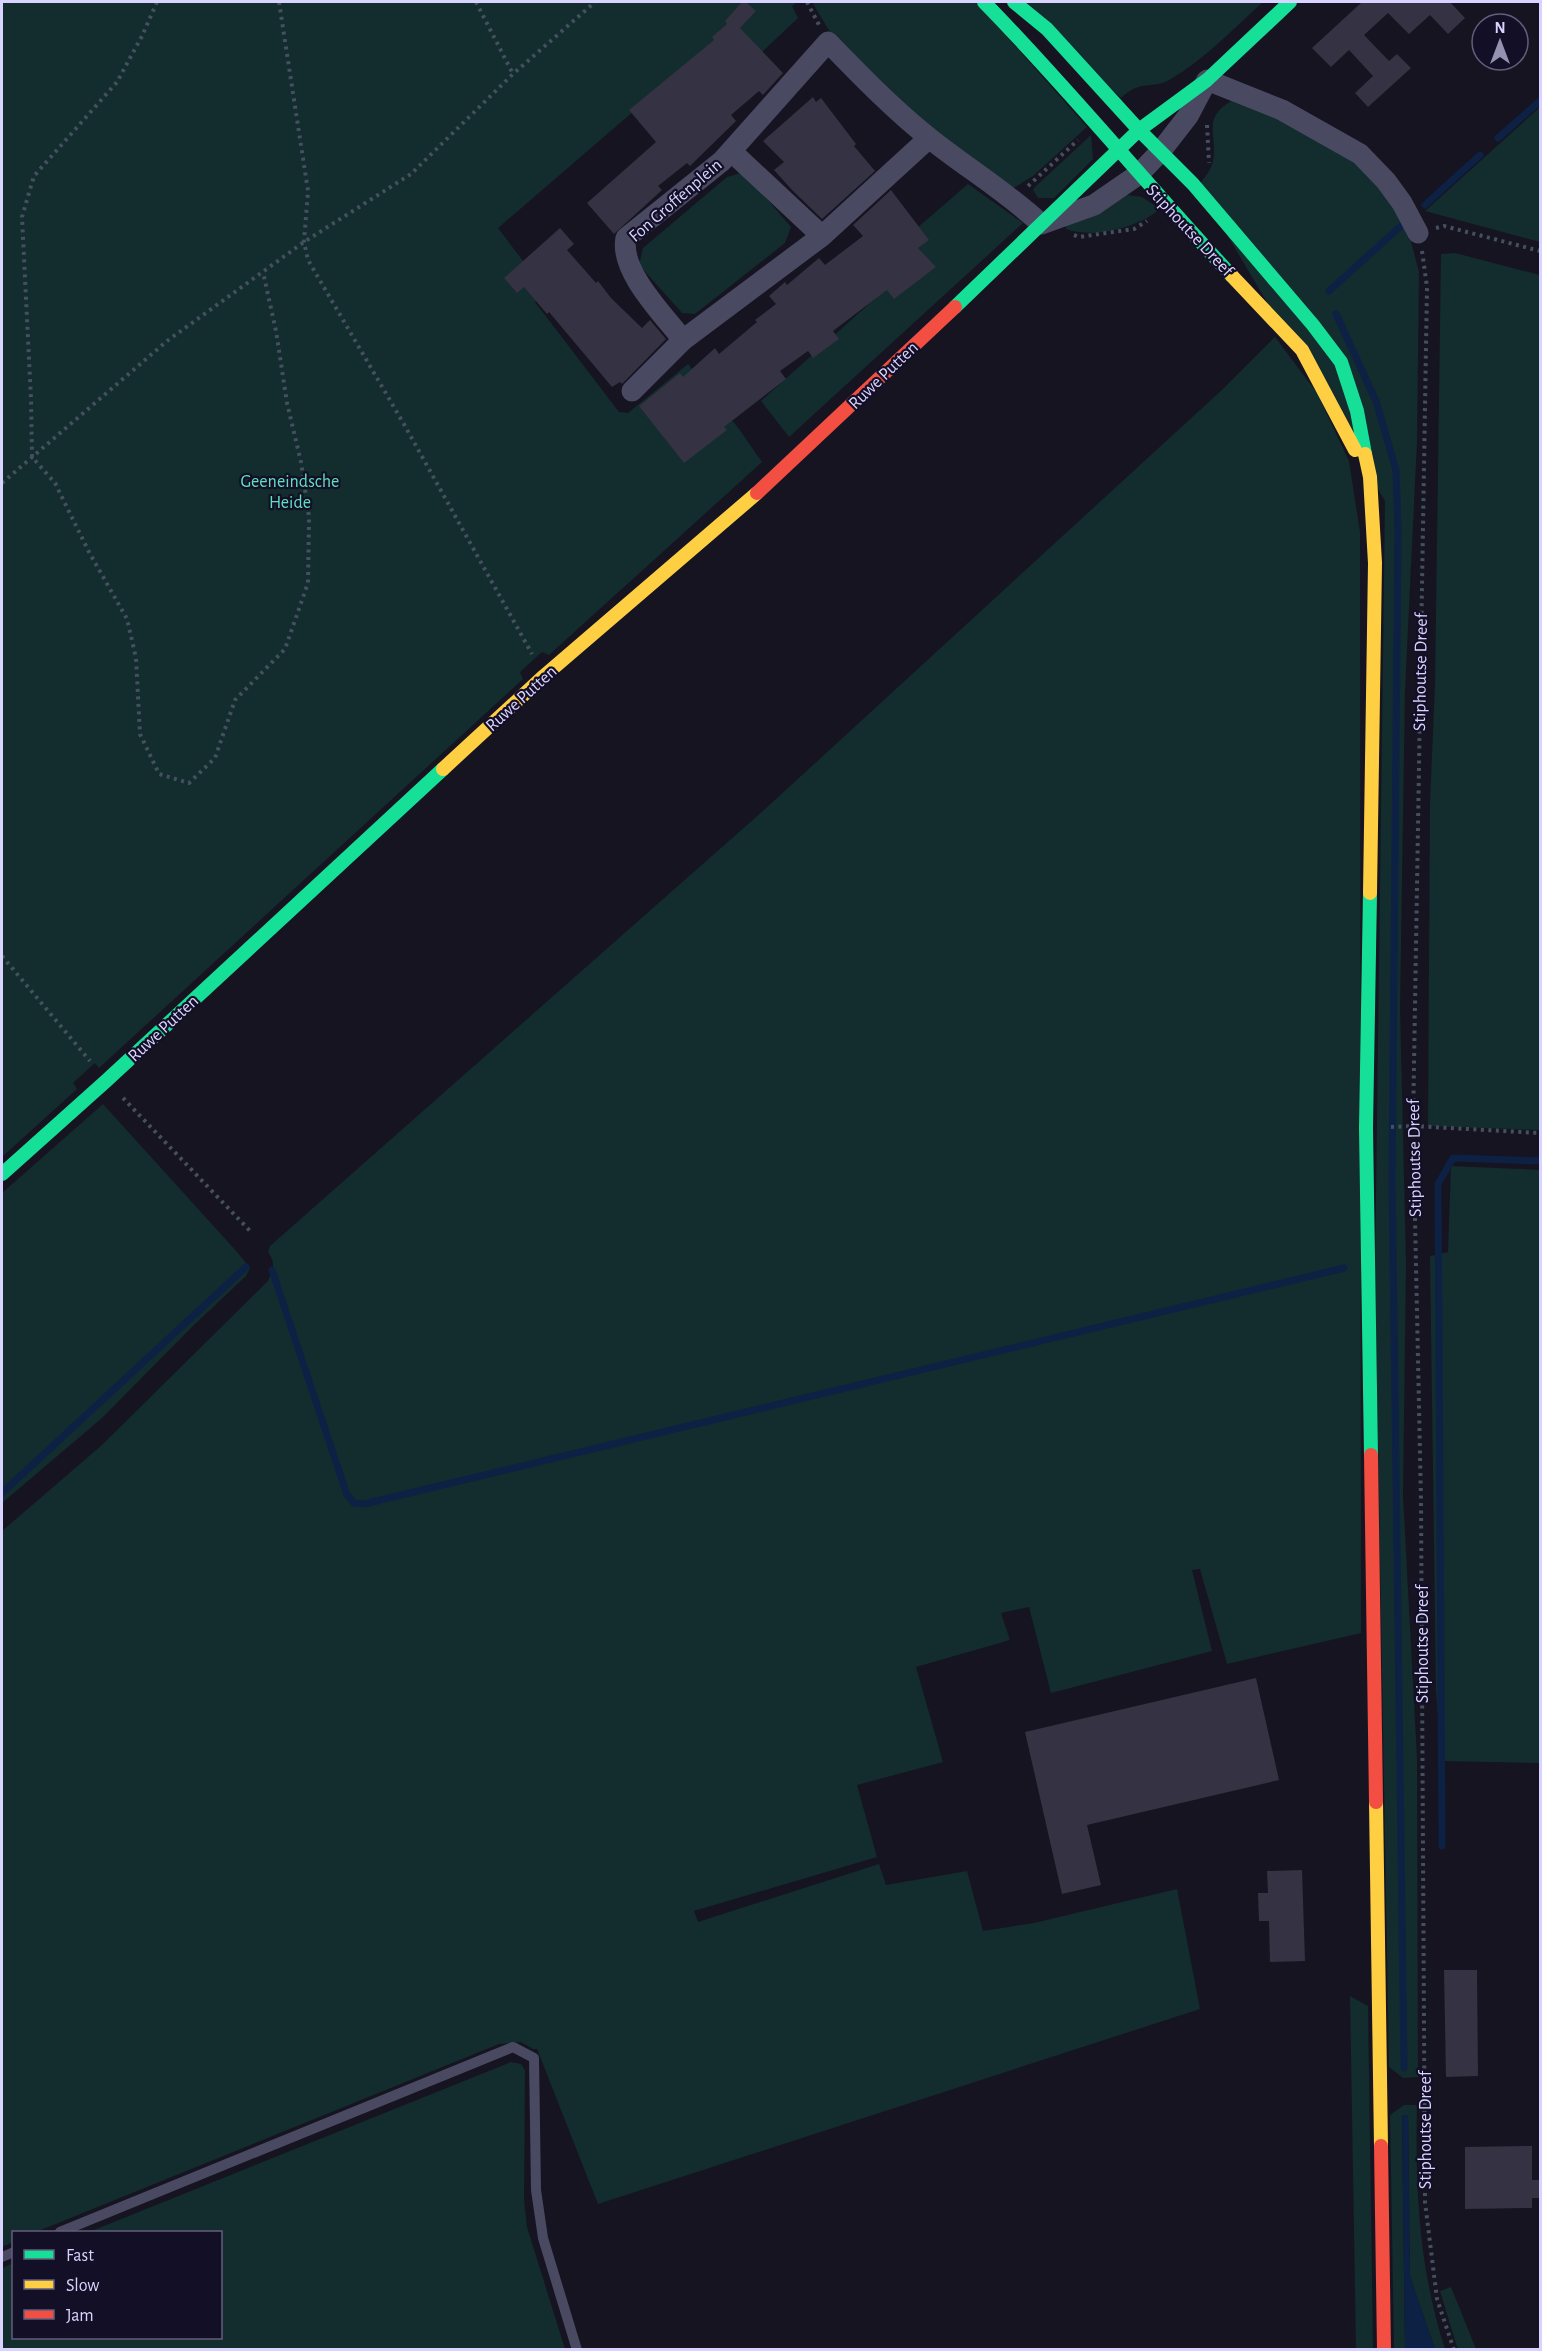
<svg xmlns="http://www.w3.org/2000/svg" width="1542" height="2351" font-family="'Alegreya Sans',sans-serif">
	<rect width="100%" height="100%" fill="#161421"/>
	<!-- green -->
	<path fill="#132c2d" d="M2,2H798L792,6L798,18L742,71L707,48L498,228L545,290L535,302L619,412L628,413L688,364L739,429L762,462L549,655L542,652L520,672L523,679L99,1068L95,1063L73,1083L77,1089L2,1157Z
		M812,2H976L1087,127L1033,176L1012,189L965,158L840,49Z
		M1021,2H1263C1234,28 1205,59 1171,79C1153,90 1140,79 1121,98Z
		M1231,101L1312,132L1371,173L1408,230L1419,272L1417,442L1405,690L1400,1008L1406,1263L1403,1496L1417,1758L1418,2077L1403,2078L1389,2067L1375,1275L1385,501L1198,186C1204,178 1211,171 1213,161C1218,135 1201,119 1231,101Z
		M1540,107V242L1425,211Z
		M1091,135L1093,159L1054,198H1038L1033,190L1036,186Z
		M744,172L791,227L785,243L695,314L682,313L639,265L643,248L727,177Z
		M968,184L1023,223L789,437L761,401L908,269L909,235Z
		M1128,195L1142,197L1160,209C1137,228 1094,239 1066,229V225L1086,219L1122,197Z
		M1455,253L1540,275V1130L1428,1126L1430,802L1435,685L1441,254Z
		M1275,337L1317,393L1349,461L1360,532L1361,1633L1227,1664L1200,1569L1192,1570L1212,1651L1051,1693L1029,1607L1001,1613L1010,1640L916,1667L943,1762L857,1785L877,1857L694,1911L698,1922L879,1864L886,1885L967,1871L983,1931L1034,1923L1177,1889L1200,2009L598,2204L537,2049H533L521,2042L499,2044L36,2232H14L13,2242L2,2247V1531L102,1445L268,1281C273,1269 276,1263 268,1252L270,1246L764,810L1224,388Z
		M103,1104L238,1253L250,1268L246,1276L192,1327L102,1418L2,1503V1193Z
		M1451,1166L1540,1170V1763L1441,1761L1436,1690L1430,1256L1448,1252Z
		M1350,1996L1368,2006L1373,2349H1356Z
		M511,2062L521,2064L525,2070L524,2200L527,2227L565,2349H2V2268L13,2263L14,2338H220V2232H89Z
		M1404,2105H1417C1415,2189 1419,2269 1445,2349H1435L1410,2277L1408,2115H1402L1405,2349H1394L1390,2115Z
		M1451,2287L1476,2349H1458L1456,2344L1440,2291Z"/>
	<!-- water -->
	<path fill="#0d2144" d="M1402,2115H1408L1410,2277L1435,2349H1405Z"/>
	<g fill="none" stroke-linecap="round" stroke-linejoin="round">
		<!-- stream -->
		<path stroke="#0d2144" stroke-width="7" d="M1498,138L1540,101
			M1425,205L1480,155
			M1329,291L1402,225
			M1336,314L1376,401L1396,470L1398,529L1392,1178L1404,2068
			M272,1270L347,1495L354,1503L364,1504L1344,1268
			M2,1493L246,1267
			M1442,1846L1438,1184L1453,1158L1540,1161"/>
	</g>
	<!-- building -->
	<path fill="#343243" d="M742,2H746L756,11L740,28L783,73L763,95L759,91L731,115L736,121L690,166L687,163L658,186L662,190L614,234L587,203L656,142L629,110L714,40L712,37L727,24L725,21Z
		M1362,2H1450L1465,18L1448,34L1430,15L1409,34L1388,13L1364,35L1389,61L1397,54L1411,68L1368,107L1355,93L1373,76L1349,50L1331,67L1312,48Z
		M813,97L816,102L821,98L856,144L854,146L875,171L822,219L792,190L774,170L784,162L763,141Z
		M891,190L929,240L918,248L936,267L894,299L887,290L833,331L839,339L813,358L808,351L780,371L786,379L724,427L727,430L684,463L639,406L680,373L683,377L715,348L719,354L757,322L755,320L776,304L769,296L785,282L787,285L819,258L825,265L863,236L853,225Z
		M560,228L574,244L567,250L596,283L598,281L611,298L642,328L650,320L666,339L622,384L620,382L612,387L549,312L547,314L524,287L517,293L504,278Z
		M1256,1678L1279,1780L1087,1825L1101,1885L1062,1894L1025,1732Z
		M1302,1870L1305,1961L1270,1962L1269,1921H1259L1258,1893H1268L1267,1871Z
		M1444,1970H1477L1478,2076L1446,2077Z
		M1532,2146V2180H1540V2198H1532V2208L1465,2209V2147Z"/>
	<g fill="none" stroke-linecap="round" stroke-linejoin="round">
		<!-- path -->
		<path stroke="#44505f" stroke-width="4" stroke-dasharray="3 4.5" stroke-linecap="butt" d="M157,2L142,36L117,82L34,176L22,217L31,399L32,457L55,483L89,552L127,619L136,658L140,734L159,774L189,783L215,758L235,700L285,649L308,583L309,517L301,462L287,403L276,331L263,272
			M279,2L308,191L304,242L308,260L405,426L532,654
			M476,2L513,74
			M807,2L819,25
			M1207,125L1209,163
			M1028,186L1078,140
			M1436,228L1444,226L1540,251
			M1074,235L1079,237L1134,229L1147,221
			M1422,251L1427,287L1413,1126L1421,1500L1425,2202L1437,2299L1454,2350
			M2,483L167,341L304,242L411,174L513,74L595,2
			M2,956L90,1061
			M123,1098L252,1233
			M1391,1127L1413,1126L1540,1133"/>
		<!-- lane -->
		<path stroke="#4a4962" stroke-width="10" d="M60,2232L513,2047L534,2058L536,2190L543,2238L577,2350
			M2,2257L14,2252"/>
		<!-- street -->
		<path stroke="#4a4962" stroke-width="21" d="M731,151L822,236
			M683,340C664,315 619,271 626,238L722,161L828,42C860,75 892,108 928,137C965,167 1006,191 1041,224L1094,205L1139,174L1160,152L1188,116L1207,80L1282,110L1360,154L1386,181L1402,203L1418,233
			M632,391L683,340L822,236L929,138"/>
		<!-- fast -->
		<path stroke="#16e098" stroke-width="14" d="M984,2C1070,90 1148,186 1232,276
			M1014,2L1047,29L1139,130L1193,184L1313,325L1341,362L1357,411L1365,454
			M955,307L1139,130L1207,80L1290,2
			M1370,893L1366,1128L1371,1455
			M2,1174L106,1081L443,769"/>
		<!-- slow -->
		<path stroke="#ffcf43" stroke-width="14" d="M1232,276L1302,350L1355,450
			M1365,454L1370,477L1375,563L1370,893
			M443,769L544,676L757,493
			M1376,1802L1381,2146"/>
		<!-- jam -->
		<path stroke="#f24e42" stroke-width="14" d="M757,493L955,307
			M1371,1455L1376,1802
			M1381,2146L1384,2350"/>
	</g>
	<g text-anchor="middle" stroke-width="4.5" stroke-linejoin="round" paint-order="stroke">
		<!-- street labels -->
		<g font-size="18" fill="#d9d4ff" stroke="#130f26">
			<text transform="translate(675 200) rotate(-41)" y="6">Fon Groffenplein</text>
			<text transform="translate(1190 230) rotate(47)" y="6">Stiphoutse Dreef</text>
			<text transform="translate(883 375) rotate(-44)" y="6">Ruwe Putten</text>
			<text transform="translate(1420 672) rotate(-89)" y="6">Stiphoutse Dreef</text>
			<text transform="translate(521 698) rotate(-42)" y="6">Ruwe Putten</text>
			<text transform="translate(163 1028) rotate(-43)" y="6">Ruwe Putten</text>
			<text transform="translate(1414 1158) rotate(-91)" y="6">Stiphoutse Dreef</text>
			<text transform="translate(1422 1644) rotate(-90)" y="6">Stiphoutse Dreef</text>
			<text transform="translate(1425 2130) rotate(-90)" y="6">Stiphoutse Dreef</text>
		</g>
		<!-- park labels -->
		<g font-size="18" fill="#5fe0c0" stroke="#130f26">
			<text x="290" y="487">Geeneindsche<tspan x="290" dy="21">Heide</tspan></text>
		</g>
	</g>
	<!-- border -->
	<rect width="1542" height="2351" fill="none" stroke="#d9d4ff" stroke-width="6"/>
	<!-- legend -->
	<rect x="12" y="2231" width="210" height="108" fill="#130f26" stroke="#625e7d" stroke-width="1.5"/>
	<rect x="24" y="2250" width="30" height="9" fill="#16e098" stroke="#625e7d" stroke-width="1.5"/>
	<text x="66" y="2261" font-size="18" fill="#d9d4ff">Fast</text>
	<rect x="24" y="2280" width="30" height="9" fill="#ffcf43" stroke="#625e7d" stroke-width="1.5"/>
	<text x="66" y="2291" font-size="18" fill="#d9d4ff">Slow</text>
	<rect x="24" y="2310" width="30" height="9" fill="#f24e42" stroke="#625e7d" stroke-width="1.5"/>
	<text x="66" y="2321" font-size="18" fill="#d9d4ff">Jam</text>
	<!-- north arrow -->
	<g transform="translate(1500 42)"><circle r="28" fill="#130f26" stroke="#625e7d" stroke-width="1.5"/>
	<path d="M0-4.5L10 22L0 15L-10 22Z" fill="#9591b1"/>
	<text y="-9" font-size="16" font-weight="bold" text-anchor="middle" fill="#d9d4ff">N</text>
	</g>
</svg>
